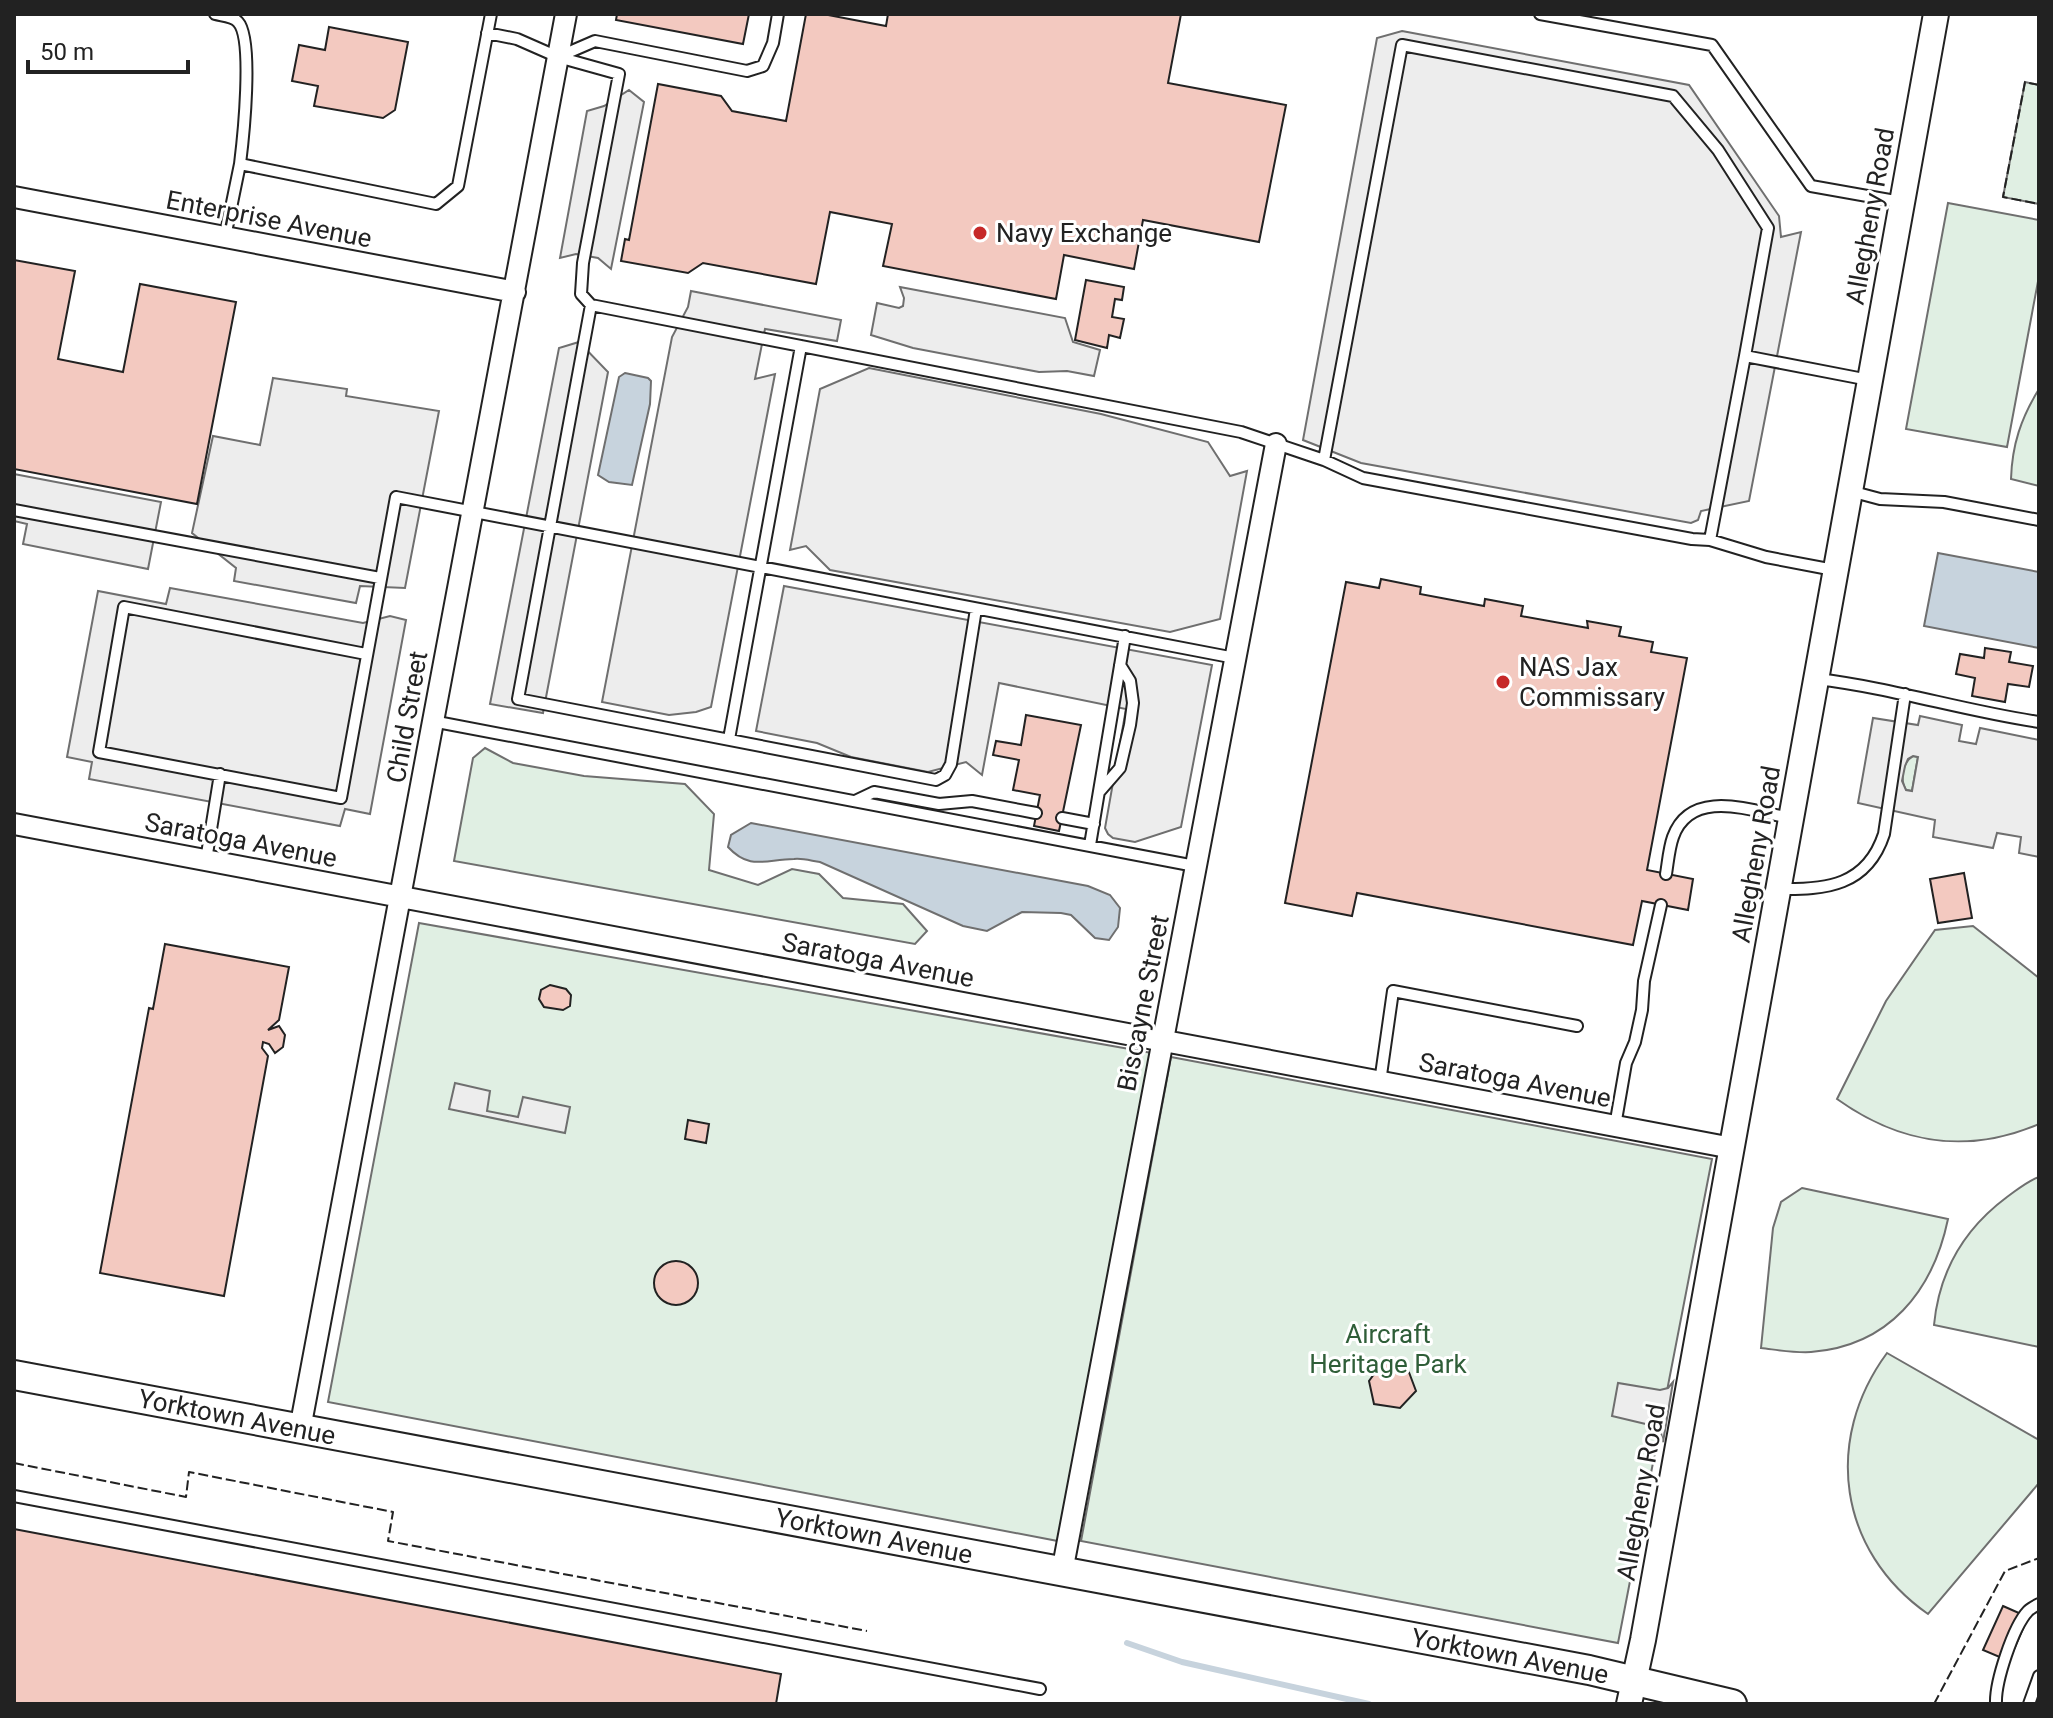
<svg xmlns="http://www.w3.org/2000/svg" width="2053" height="1718" font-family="Roboto,sans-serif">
	<rect width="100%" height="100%" fill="#fff"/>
	<!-- green -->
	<path fill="#e0efe3" stroke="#6f6f6f" stroke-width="2" d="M2025,82L2039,85V204L2003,197Z
		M1948,203L2039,220V276L2007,447L1906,429Z
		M2039,389V486L2011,479C2012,445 2021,418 2039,389Z
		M485,748L513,763L584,776L685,784L714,814L709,870L758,885L792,869L819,874L843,898L903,904L927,931L915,944L454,861L473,758Z
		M1913,756L1918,757L1912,791L1906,790C1900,780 1902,762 1913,756Z
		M419,923L1152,1053L1063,1542L328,1402Z
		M1973,926L2039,978V1124C1966,1155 1900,1144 1837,1099L1886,1001L1935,930Z
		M1171,1057L1712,1159L1618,1643L1081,1541Z
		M2039,1177V1347L1934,1325C1939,1272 1964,1229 2007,1197C2017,1190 2027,1181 2039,1177Z
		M1802,1188L1948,1219C1933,1291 1889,1346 1811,1352C1794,1353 1778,1350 1761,1348L1773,1228L1781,1202Z
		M1887,1353L2039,1440V1483L1928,1614C1838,1551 1823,1440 1887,1353Z"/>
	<!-- parking -->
	<path fill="#ededed" stroke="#6f6f6f" stroke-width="2" fill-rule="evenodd" d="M1402,31L1689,85L1779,216L1781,237L1801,232L1749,501L1701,511L1698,520L1691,523L1361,463L1303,440L1377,38Z
		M629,90L644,102L611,269L598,258L576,254L560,258L587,111L604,106Z
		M900,287L1065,318L1073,342L1100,350L1094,376L1067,371L1039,372L913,348L871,335L877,303L899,308L903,306L904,298Z
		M691,291L841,320L837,341L765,329L755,379L775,374L711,707L696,712L669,715L602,702L672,337L688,307Z
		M579,342L608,372L543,713L490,704L559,348Z
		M869,368L1101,414L1208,442L1230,476L1247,471L1220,619L1170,632L830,570L806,546L790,550L820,389Z
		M273,378L347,389L346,396L439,411L405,588L360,586L356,603L234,581L236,568L192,533L213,436L260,445Z
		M14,474L161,502L148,569L23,544L27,524L14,521Z
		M784,586L1212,665L1181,827L1135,842L1113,838L1108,834L1105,828L1126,709L999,683L982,775L966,762L928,772L851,757L817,743L756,731Z
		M170,588L363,623L390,616L406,620L370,814L345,809L340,826L89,779L92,762L67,757L98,591L166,604Z
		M1920,716L1962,725L1959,741L1976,744L1980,728L2039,740V857L2019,853L2021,837L1997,833L1993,848L1933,837L1935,820L1858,803L1873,718L1918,725ZM1913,756L1918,757L1912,791L1906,790L1902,781L1905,766L1908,759Z
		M455,1083L490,1091L487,1111L518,1117L523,1097L570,1107L565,1133L449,1109Z
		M1673,1382L1663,1442L1660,1429L1654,1426L1612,1416L1618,1383L1660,1390L1668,1388Z"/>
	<!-- water -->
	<path fill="#c7d3dd" stroke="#6f6f6f" stroke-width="2" d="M625,373L648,378L651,381L650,404L632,485L609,482L598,475L619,377Z
		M1938,553L2039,572V648L1924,626Z
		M751,823L1088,886L1110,895L1120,908L1118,927L1109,940L1095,938L1071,915L1061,913L1022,912L987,931L963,926L820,862C812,861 803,858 794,859C766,859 750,871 728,847L731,835Z"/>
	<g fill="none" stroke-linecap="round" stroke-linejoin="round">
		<!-- stream -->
		<path stroke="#c7d3dd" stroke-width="6" d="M1127,1643L1182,1662L1369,1704"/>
	</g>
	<!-- building -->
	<path fill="#f3c9c0" stroke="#222" stroke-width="2" d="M617,14H749L743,44L616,20Z
		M806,14H823L886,26L888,14H1181L1168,83L1286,105L1259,242L1143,220L1134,269L1064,255L1056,299L883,266L892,224L830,212L816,284L703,263L688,273L621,261L625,239L629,240L658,84L721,96L732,111L786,121Z
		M329,27L408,42L395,110L383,118L314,106L318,86L292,81L299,45L325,50Z
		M14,260L75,271L58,359L123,372L140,284L236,302L197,504L14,469Z
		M1086,280L1124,287L1122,300L1115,299L1112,317L1124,319L1120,338L1109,335L1107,348L1075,340Z
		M1381,579L1421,587L1420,594L1484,606L1485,599L1523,606L1521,616L1588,628L1587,621L1621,627L1619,636L1653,642L1651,652L1687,658L1647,870L1693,879L1688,910L1642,901L1633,945L1357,893L1352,916L1285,903L1346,582L1379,588Z
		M1985,648L2011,652L2009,662L2033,666L2029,687L2008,684L2005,702L1972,696L1975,678L1956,674L1960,654L1984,658Z
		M1026,715L1081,725L1059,831L1034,826L1040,795L1013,790L1019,760L993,755L996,741L1021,745Z
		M1964,873L1972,918L1938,923L1930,879Z
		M165,944L289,967L279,1020L268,1030L279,1026L285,1035L283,1047L275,1053L269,1044L263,1042L262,1048L268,1056L224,1296L100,1273L149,1008L153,1009Z
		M550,985L566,989L571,995L570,1006L563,1010L544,1007L539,999L541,990Z
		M688,1120L709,1124L706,1143L685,1139Z
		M654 1283a22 22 0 1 1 44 0a22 22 0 1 1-44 0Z
		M1383,1362L1407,1367L1416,1391L1400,1408L1374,1404L1369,1381Z
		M14,1529L781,1674L776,1704H14Z
		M2003,1606L2028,1617L2009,1661L1983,1650Z"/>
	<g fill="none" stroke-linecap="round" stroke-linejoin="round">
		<!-- service casing -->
		<g stroke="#222" stroke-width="14">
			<path id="service" d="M215,14C223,16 233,16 238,22C254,39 243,140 240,164
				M1540,14L1712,45L1811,186L1901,202
				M487,33L517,39L558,57L619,74L583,263L581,294L591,305L1241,432L1324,460L1363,478L1692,539L1710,540L1766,557L1834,570
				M558,57L595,41L747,71L763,66L773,43L778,14
				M225,237L240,164L436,204L458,186L491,14
				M591,305L518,699L936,780L945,775L951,764L976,609
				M1324,460L1402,45L1673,96L1718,150L1768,228L1745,356
				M1850,491L1880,499L1944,502L2039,520
				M14,510L380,578
				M1710,540L1745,356L1869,380
				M366,654L124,607L99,752L341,798L396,497L1235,658
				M1817,679C1893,688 1964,711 2039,722
				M432,721L1195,866
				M729,739L801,346
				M1100,791L1120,768L1130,725L1133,703L1130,681L1120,665
				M855,801L874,792L939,804L972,801L1036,813
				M1062,818L1094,824
				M1090,845L1125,636
				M206,860L220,774
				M1666,874C1668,862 1669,848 1673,837C1691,787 1752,811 1790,818
				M1778,889C1826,890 1867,886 1884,834L1905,694
				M1380,1082L1393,991L1577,1026
				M1615,1126L1626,1063L1635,1042L1642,1010L1644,981L1661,905
				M14,1496L1040,1689
				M1996,1704C1995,1682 2013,1627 2028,1611C2031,1608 2035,1606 2039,1604
				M2029,1704L2039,1676"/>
		</g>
		<!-- minor casing -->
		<g stroke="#222" stroke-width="24">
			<path id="minor" d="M14,197L515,292
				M14,824L1732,1148
				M300,1429L566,14
				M1062,1572L1276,444"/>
		</g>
		<!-- tertiary casing -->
		<g stroke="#222" stroke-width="28">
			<path id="tertiary" d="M1629,1704L1643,1640L1936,14"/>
		</g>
		<!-- secondary casing -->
		<g stroke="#222" stroke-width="32">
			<path id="secondary" d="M14,1375L1589,1670L1732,1704"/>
		</g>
		<!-- service -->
		<use href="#service" stroke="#fff" stroke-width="10"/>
		<!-- minor -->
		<use href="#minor" stroke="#fff" stroke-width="20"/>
		<!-- tertiary -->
		<use href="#tertiary" stroke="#fff" stroke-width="24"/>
		<!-- secondary -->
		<use href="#secondary" stroke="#fff" stroke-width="28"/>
		<!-- fence -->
		<path stroke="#222" stroke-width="2" stroke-dasharray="10 4" stroke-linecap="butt" d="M2039,85L2025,82L2003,197L2039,204
			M14,1463L186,1497L189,1472L393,1512L388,1541L867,1631
			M855,1703L857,1704
			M1934,1704L2005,1571L2039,1558"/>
	</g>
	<!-- markers -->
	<g fill="#c62828" stroke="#fff" stroke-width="3">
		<circle cx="980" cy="233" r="8"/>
		<circle cx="1503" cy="682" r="8"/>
	</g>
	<g text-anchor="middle" stroke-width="6" stroke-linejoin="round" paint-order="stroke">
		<!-- street labels -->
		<g font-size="26" fill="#222" stroke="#fff">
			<text transform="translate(1870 216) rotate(-80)" y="9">Allegheny Road</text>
			<text transform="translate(269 219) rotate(11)" y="9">Enterprise Avenue</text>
			<text transform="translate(407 717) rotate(-80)" y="9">Child Street</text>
			<text transform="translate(241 840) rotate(11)" y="9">Saratoga Avenue</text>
			<text transform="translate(1756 854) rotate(-80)" y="9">Allegheny Road</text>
			<text transform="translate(878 960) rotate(11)" y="9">Saratoga Avenue</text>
			<text transform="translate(1143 1003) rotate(-79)" y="9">Biscayne Street</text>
			<text transform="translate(1515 1080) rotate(11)" y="9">Saratoga Avenue</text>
			<text transform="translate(237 1417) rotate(11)" y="9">Yorktown Avenue</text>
			<text transform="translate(1641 1492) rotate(-80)" y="9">Allegheny Road</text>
			<text transform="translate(874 1536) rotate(11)" y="9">Yorktown Avenue</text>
			<text transform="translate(1510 1656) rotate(11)" y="9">Yorktown Avenue</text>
		</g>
		<!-- poi labels -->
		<g font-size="26" fill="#222" stroke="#fff" text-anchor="start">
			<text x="996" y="242">Navy Exchange</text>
			<text x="1519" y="676">NAS Jax<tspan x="1519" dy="30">Commissary</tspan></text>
		</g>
		<!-- park labels -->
		<g font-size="26" fill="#2f5e38" stroke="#fff">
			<text x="1388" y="1343">Aircraft<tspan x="1388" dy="30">Heritage Park</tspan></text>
		</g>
	</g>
	<!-- border -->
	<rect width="2053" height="1718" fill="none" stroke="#222222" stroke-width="32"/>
	<!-- scale -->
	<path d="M28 60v12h160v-12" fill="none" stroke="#222222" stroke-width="4"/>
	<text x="40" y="60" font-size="24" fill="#222222" stroke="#ffffff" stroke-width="6" paint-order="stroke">50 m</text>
</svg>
